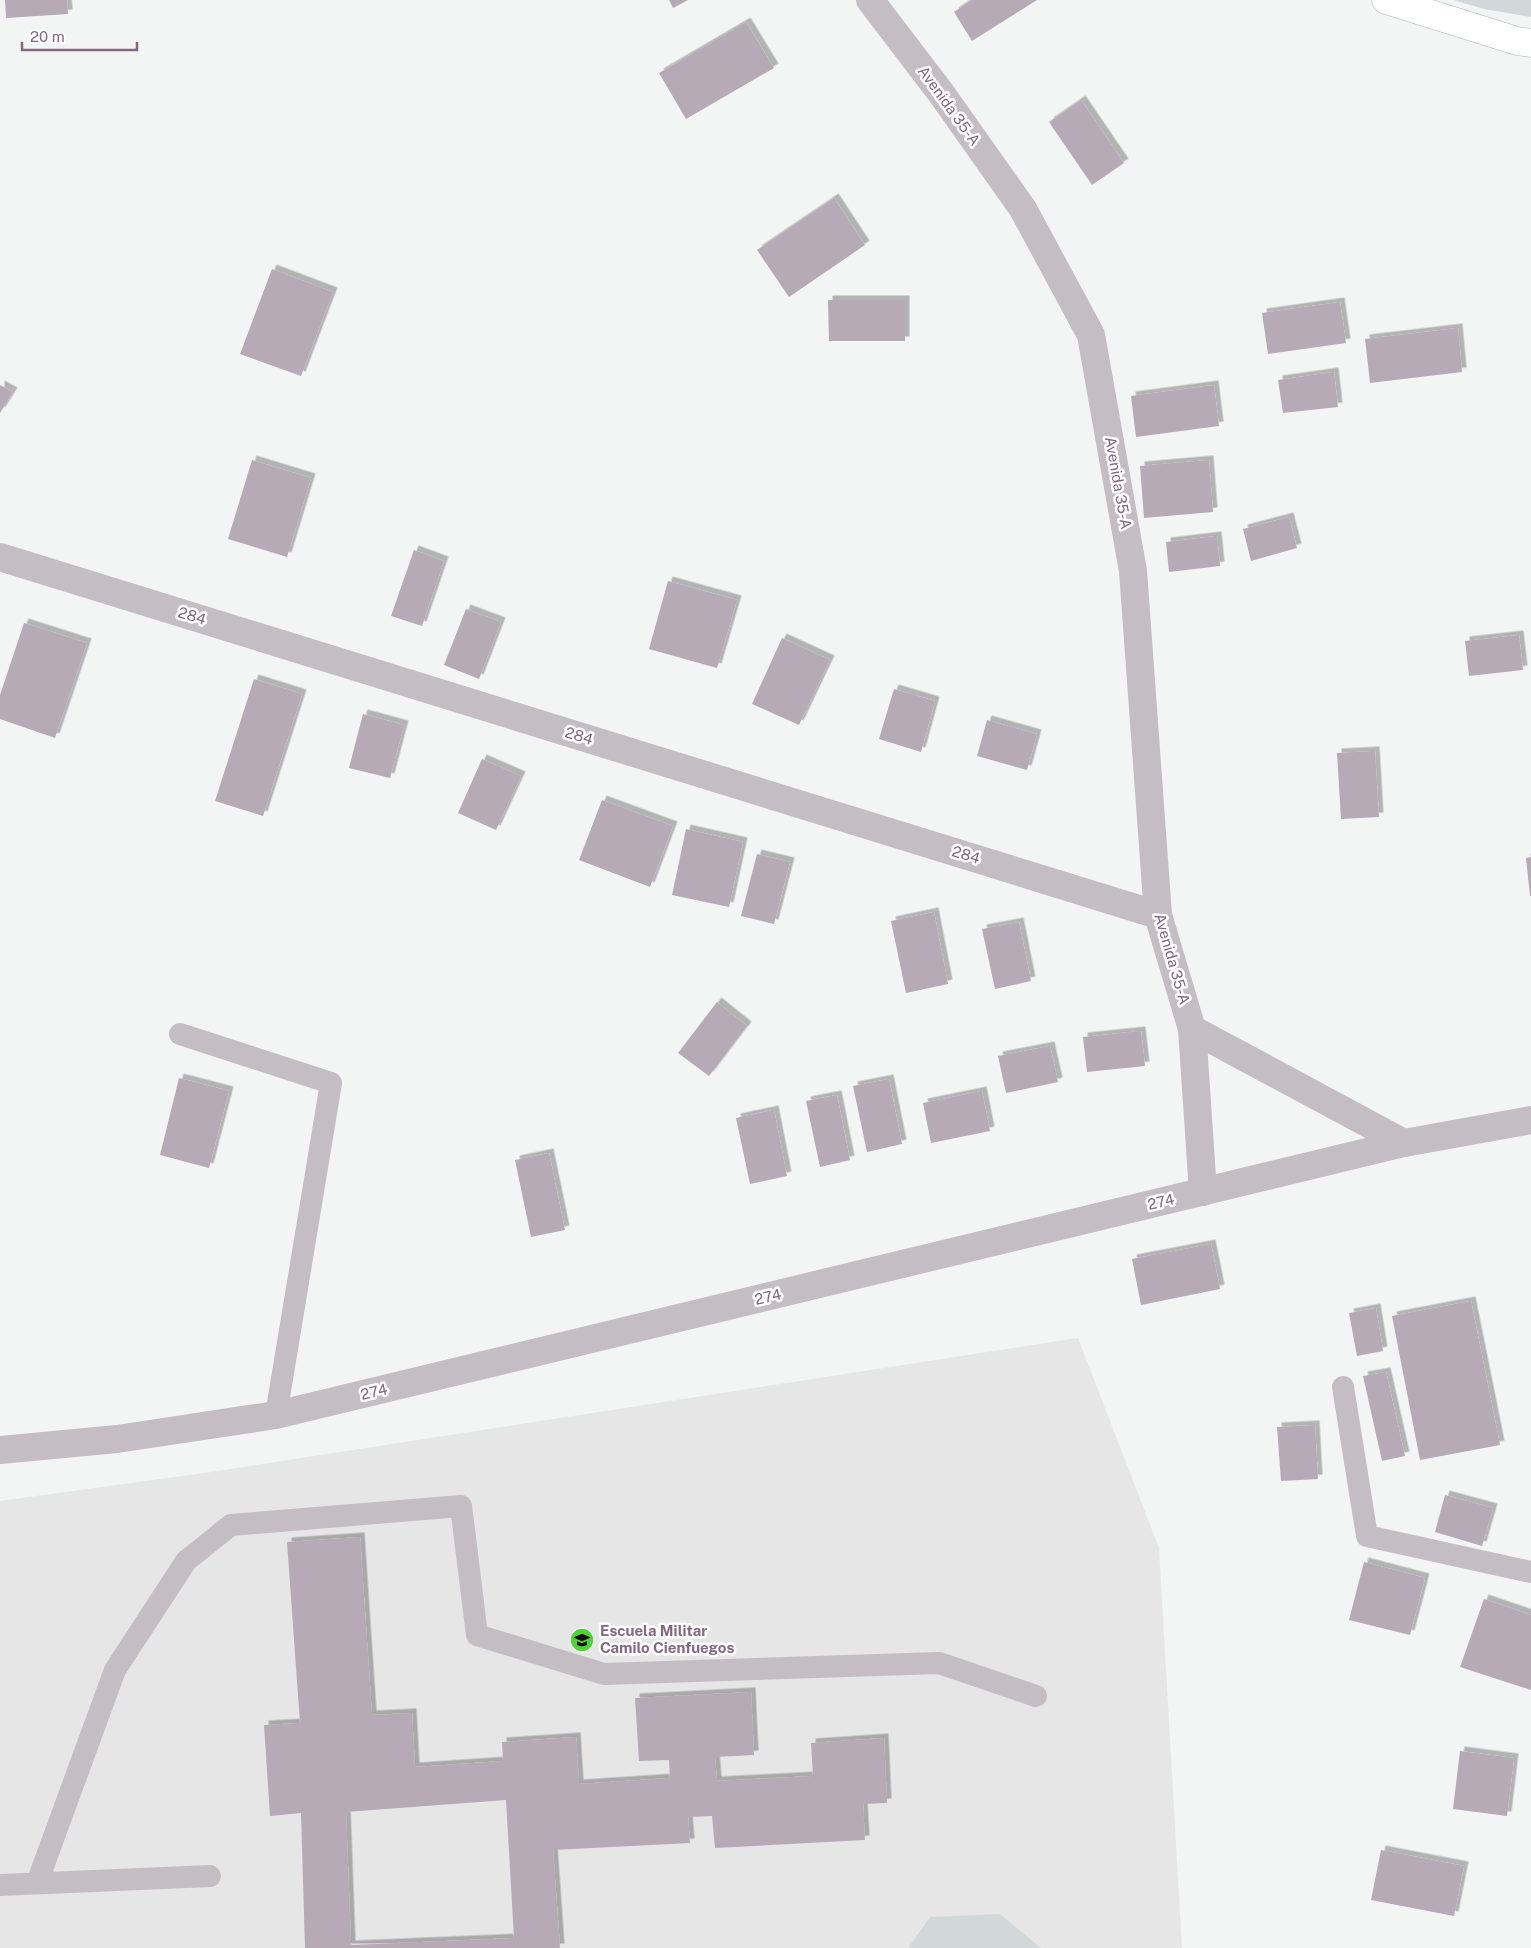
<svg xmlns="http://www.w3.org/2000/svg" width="1531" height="1948" font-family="'Public Sans',sans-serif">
	<defs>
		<filter id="shadow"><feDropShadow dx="4.5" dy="-4.5" stdDeviation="0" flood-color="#0004"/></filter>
	</defs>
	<rect width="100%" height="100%" fill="#f2f5f4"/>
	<!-- built -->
	<path fill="#e6e6e6" d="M1078,1338L1159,1548L1182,1948H0V1501L211,1472Z"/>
	<!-- green -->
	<path fill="#d2d8da" d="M1453,0H1531V17L1484,9Z
		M1000,1914L1041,1948H908L930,1917Z"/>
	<!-- building -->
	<path fill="#b6aab6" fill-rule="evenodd" filter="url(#shadow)" d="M5,0H67L68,14L6,18Z
		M669,0H688L673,8Z
		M972,0H1037L972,41L954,12Z
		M746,22L774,68L686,119L659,73Z
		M1081,100L1124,163L1092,185L1049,122Z
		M834,198L865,245L789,297L757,250Z
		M272,269L333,292L301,376L240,354Z
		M828,300H905V341H829Z
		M1340,302L1346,343L1268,354L1262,313Z
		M1458,328L1462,372L1370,383L1365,339Z
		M1334,372L1338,407L1283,413L1278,380Z
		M0,385L13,392L0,413Z
		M1214,385L1219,426L1136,437L1131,396Z
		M252,460L311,478L287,557L228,539Z
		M1209,460L1213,512L1144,518L1140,466Z
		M1289,517L1297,548L1251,561L1243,529Z
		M1217,536L1220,566L1169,572L1166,542Z
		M414,550L444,561L422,626L391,616Z
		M668,581L737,600L717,668L649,649Z
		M466,609L501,622L479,679L444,665Z
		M24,623L87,643L55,738L0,719V695Z
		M1519,635L1523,670L1469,676L1465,641Z
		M782,638L830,660L799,725L752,704Z
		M254,679L302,694L263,816L215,801Z
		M894,689L935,701L921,752L879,739Z
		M363,714L404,725L390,778L349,768Z
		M987,720L1037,734L1027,770L977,756Z
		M1375,751L1379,817L1341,819L1337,753Z
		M482,759L521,776L496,830L458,813Z
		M602,800L673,826L650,887L579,860Z
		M686,829L743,842L729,907L672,895Z
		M757,854L790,862L774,924L741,916Z
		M1531,857V896H1530L1526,858Z
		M934,912L948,984L906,993L891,921Z
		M1019,922L1031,981L995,989L982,929Z
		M717,1002L747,1026L709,1076L678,1053Z
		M1141,1031L1145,1066L1087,1072L1083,1037Z
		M1050,1046L1058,1082L1006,1093L998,1056Z
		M179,1078L229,1091L209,1168L160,1155Z
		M889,1079L902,1144L867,1152L853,1086Z
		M982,1091L990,1131L931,1143L923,1103Z
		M837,1095L850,1160L820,1167L806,1101Z
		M774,1110L787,1176L750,1184L736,1118Z
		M549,1153L565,1230L531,1237L515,1160Z
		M1211,1244L1220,1289L1141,1305L1132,1259Z
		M1471,1301L1500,1445L1420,1460L1392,1316Z
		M1376,1308L1383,1351L1357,1356L1349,1313Z
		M1386,1372L1405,1456L1382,1461L1363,1376Z
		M1315,1425L1318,1479L1281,1481L1277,1427Z
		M1445,1495L1493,1508L1482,1546L1435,1532Z
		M360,1537L372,1715L412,1713L415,1767L503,1761L502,1742L576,1737L579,1784L670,1778L669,1760L639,1761L635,1698L751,1692L754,1755L715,1757L717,1781L813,1776L811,1743L884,1738L887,1803L863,1804L865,1840L715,1848L712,1816L688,1817L690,1843L553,1850L560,1948H305L301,1813L270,1816L264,1725L300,1723L287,1542ZM506,1800L514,1938L351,1945L346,1812Z
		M1364,1562L1425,1578L1410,1635L1349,1620Z
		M1484,1599L1531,1615V1690L1460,1667Z
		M1460,1751L1514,1758L1507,1816L1453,1809Z
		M1381,1850L1464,1866L1454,1916L1371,1900Z"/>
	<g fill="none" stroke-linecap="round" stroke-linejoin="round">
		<!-- motorway casing -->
		<g stroke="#b7b0b7" stroke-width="29">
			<path id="motorway" d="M1386,0L1517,41L1531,43"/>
		</g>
		<!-- service -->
		<path stroke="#c4bdc4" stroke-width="22" d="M180,1034L331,1083L276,1415
			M1343,1387L1367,1536L1531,1572
			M37,1883L115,1670L186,1561L231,1525L461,1506L477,1635L604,1674L939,1663L1036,1696
			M0,1885L210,1876"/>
		<!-- minor -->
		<path stroke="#c4bdc4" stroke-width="28" d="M870,0L941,93L1023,209L1091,335L1133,571L1158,915L1192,1029L1203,1192
			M0,557L1158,915
			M1192,1029L1404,1143"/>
		<!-- tertiary -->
		<path stroke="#c4bdc4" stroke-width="28" d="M0,1450L117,1439L276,1415L1404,1143L1531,1120"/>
		<!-- motorway -->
		<use href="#motorway" stroke="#fff" stroke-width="28"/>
	</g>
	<!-- icons -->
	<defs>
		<g id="school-disc" transform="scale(1.25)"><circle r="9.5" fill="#52d335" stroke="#fff"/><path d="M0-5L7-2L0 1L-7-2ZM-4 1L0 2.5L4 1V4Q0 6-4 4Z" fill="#111"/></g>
	</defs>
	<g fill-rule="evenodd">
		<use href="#school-disc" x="582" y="1640"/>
	</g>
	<g text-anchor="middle" stroke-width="5" stroke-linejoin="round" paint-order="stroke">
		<!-- street labels -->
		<g font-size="15" fill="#816780" stroke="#fff">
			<text transform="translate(949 106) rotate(54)" y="5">Avenida 35-A</text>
			<text transform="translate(1118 483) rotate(80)" y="5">Avenida 35-A</text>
			<text transform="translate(192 616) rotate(17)" y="5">284</text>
			<text transform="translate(579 736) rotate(17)" y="5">284</text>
			<text transform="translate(966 855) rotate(17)" y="5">284</text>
			<text transform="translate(1172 959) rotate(74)" y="5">Avenida 35-A</text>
			<text transform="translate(1161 1202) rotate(-13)" y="5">274</text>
			<text transform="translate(768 1297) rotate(-13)" y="5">274</text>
			<text transform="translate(374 1392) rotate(-13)" y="5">274</text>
		</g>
		<!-- poi labels -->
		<g font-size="15" font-weight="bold" fill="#816780" stroke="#fff" text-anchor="start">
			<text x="600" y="1636">Escuela Militar<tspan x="600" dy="17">Camilo Cienfuegos</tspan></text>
		</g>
	</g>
	<!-- scale -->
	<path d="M22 42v8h115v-8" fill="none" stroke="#816780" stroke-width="2.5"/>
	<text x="30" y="42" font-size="15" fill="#816780" stroke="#ffffff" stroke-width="4" paint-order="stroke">20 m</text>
</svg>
